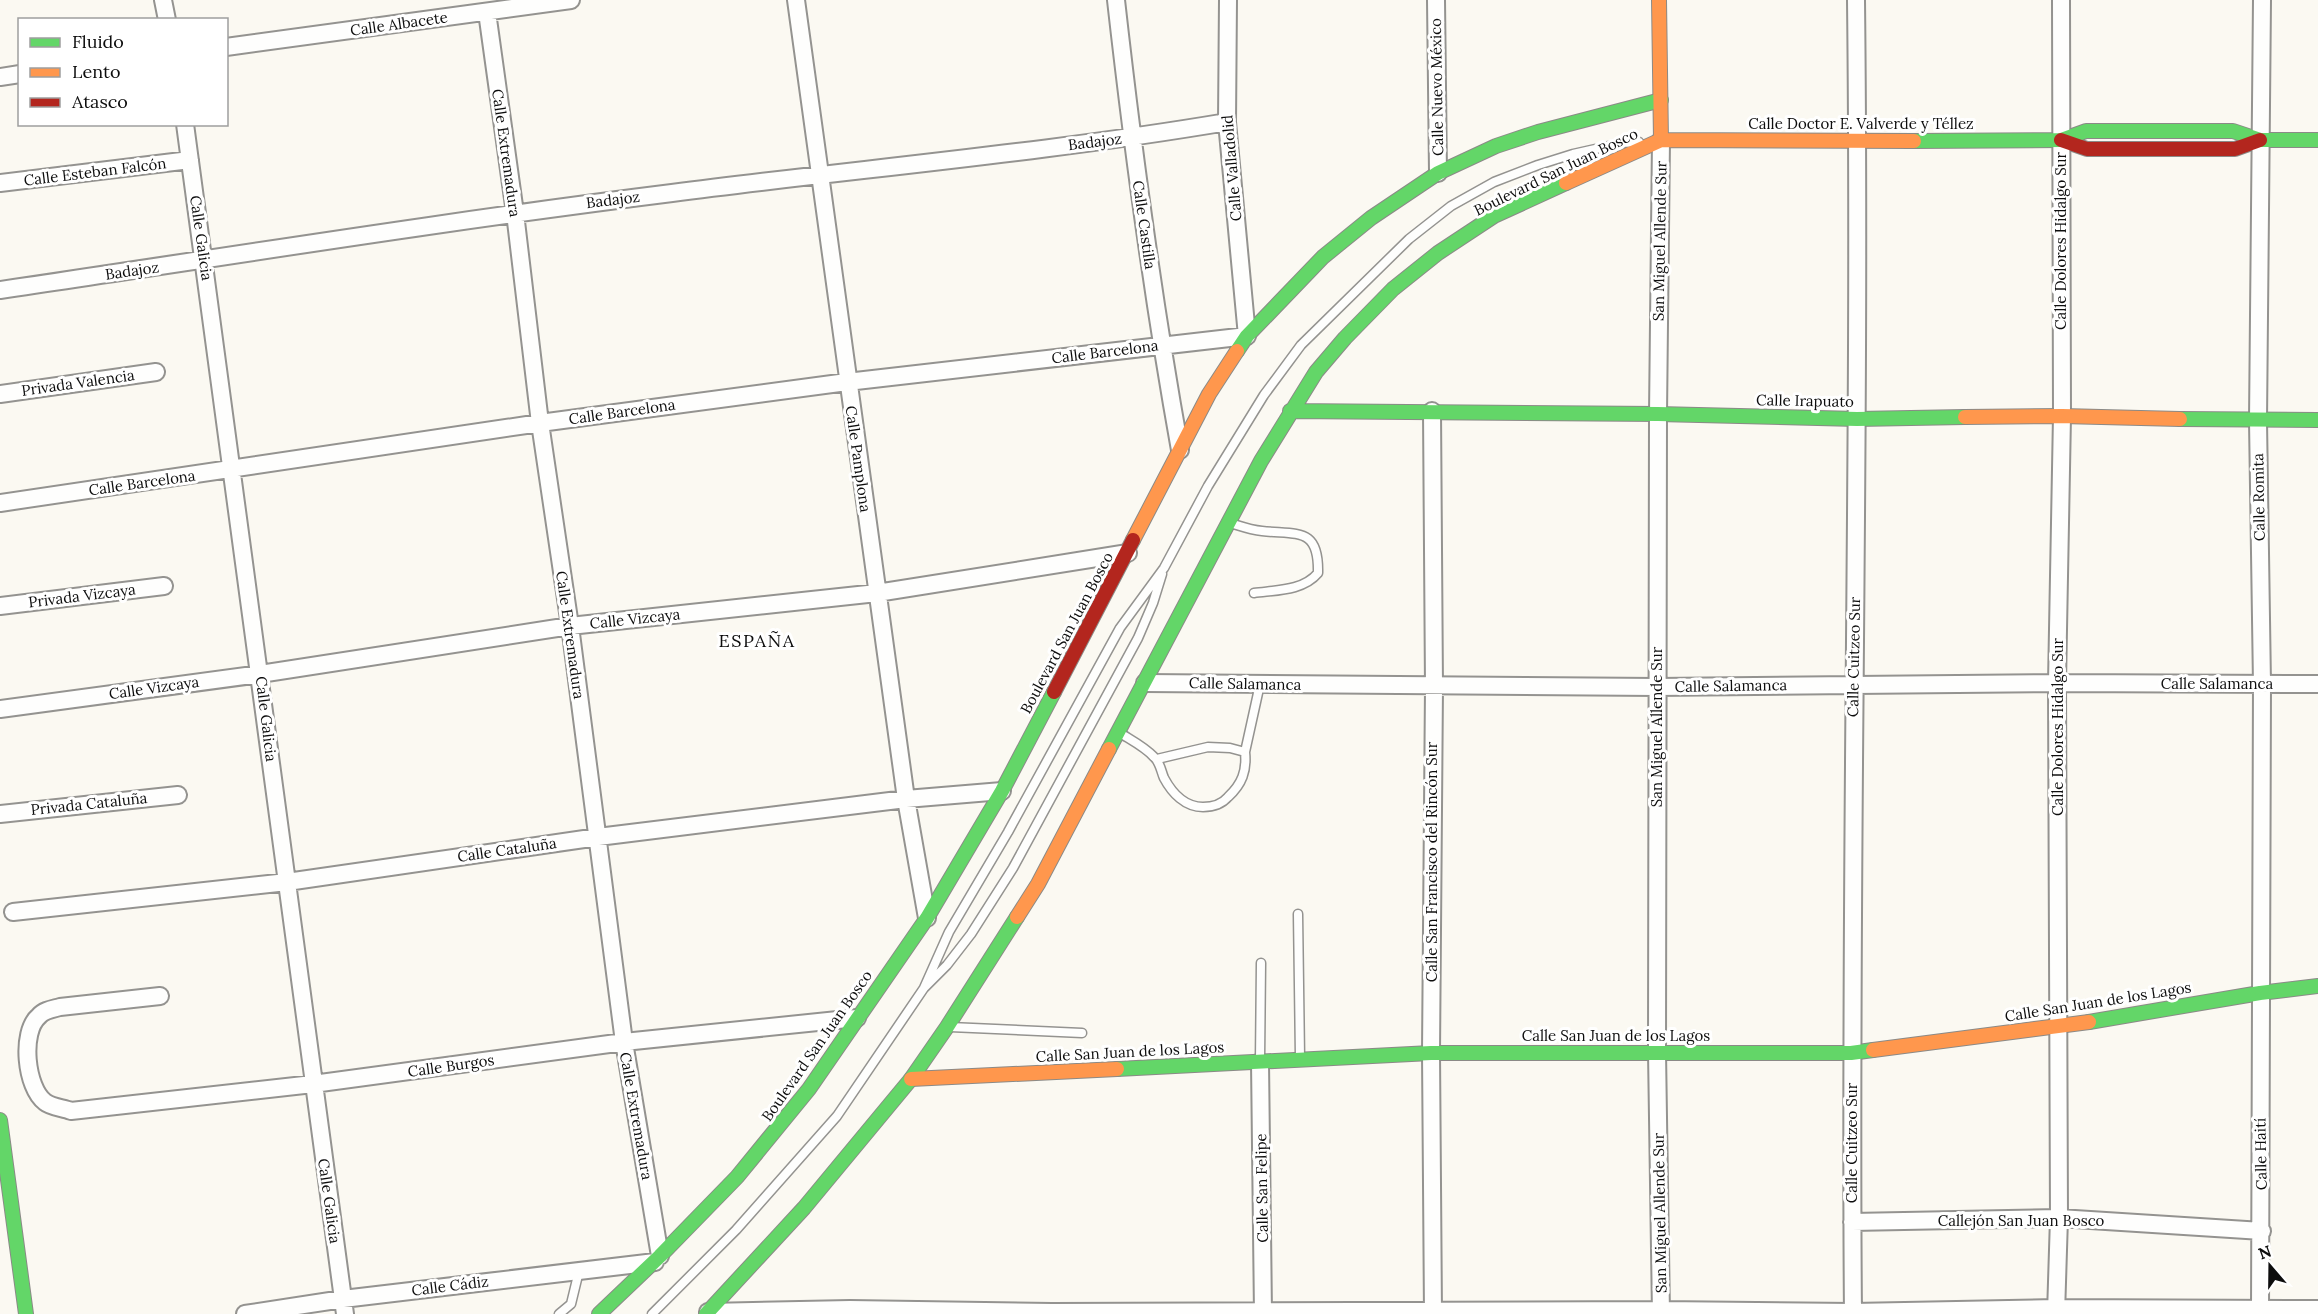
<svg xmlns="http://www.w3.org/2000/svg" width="2318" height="1314" font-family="Lora,serif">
	<rect width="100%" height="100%" fill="#fbf9f2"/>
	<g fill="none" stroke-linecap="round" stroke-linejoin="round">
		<!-- lane casing -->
		<g stroke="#949390" stroke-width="11">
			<path id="lane" d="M1230,523C1240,526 1251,530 1262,531C1298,535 1319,527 1318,573C1303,591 1276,590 1254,593
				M1120,733C1131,740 1145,747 1154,757C1160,762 1161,771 1164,778C1172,793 1185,807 1203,807C1212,807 1222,804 1228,797C1242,784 1247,771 1245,752L1230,748L1208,747L1157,759
				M1245,752L1260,684
				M1298,914L1300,1057
				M924,988L949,932L1008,832L1120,628L1164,568L1208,486L1264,395L1301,345L1409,239L1451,206L1494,182L1538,165L1573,154L1622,143L1639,142
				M950,1027L1082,1033
				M1260,1061L1261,963
				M559,1314L571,1304L579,1271
				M652,1314L736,1230L837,1116L924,988L947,965L971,934L1013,868L1138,638L1153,603L1162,574"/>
		</g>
		<!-- street casing -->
		<g stroke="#949390" stroke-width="20">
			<path id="street" d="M163,0L167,20
				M796,0L906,799L927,918
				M1116,0C1133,151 1153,300 1180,450
				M1436,0L1438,173
				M487,12L515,213L540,423L570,626L624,1042L660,1256
				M226,47L571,0
				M0,77L20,74
				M185,124L345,1314
				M0,183L190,160
				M0,290C224,257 447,221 672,193C857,169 1043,153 1227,122
				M0,394L156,372
				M1432,411L1434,687L1431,1053L1433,1314
				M0,503L540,423L847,382L1247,336L1227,122L1228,0
				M0,606L164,586
				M1145,683L1657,687L2057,683L2318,684
				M0,709L260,674L570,626L877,593L1128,553
				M0,814L178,795
				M13,912L287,882L598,837L906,799L1002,791
				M160,996L60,1007C53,1009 44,1010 39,1016C20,1032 26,1088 45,1102C51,1107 63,1108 71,1111L313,1084L624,1042L857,1018
				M1260,1062L1263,1314
				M1852,1222L2059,1218L2262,1231
				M708,1312L850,1309L1052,1312L1661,1310L1853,1312L2056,1308L2318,1309
				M245,1314L343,1299L655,1262
				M1661,1314L1657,1052L1658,414L1661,140
				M1853,1314C1849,876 1861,438 1856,0
				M2056,1314L2059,1218L2057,683L2062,416L2061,0
				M2260,1314L2262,684L2258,421L2262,0"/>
		</g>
		<!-- fast casing -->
		<g stroke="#8b8a87" stroke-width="16">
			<path id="fast" d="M1914,141L2061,140L2086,131H2233L2260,140H2318
				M1237,351L1247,336L1323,257L1371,218L1438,173L1496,146L1538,132L1661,100
				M1290,411L1658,414L1857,419L1965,417
				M2180,419L2318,420
				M1109,749L1261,461L1316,372L1345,338L1393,289L1438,253L1494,216L1566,183
				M2089,1022L2260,993L2318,986
				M1117,1069L1431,1053H1851L1873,1050
				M0,1120L26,1314
				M599,1314L660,1256L737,1177L809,1089L927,918L1002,791L1054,692
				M706,1314L804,1208L911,1079L947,1027L1017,917"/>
		</g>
		<!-- slow casing -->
		<g stroke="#8b8a87" stroke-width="16">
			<path id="slow" d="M1659,0L1661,140
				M1566,183L1661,140L1914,141
				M1965,417L2062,416L2180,419
				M1133,540L1209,394L1237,351
				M1017,917L1038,884L1109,749
				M1873,1050L2089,1022
				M911,1079L1117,1069"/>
		</g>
		<!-- jam casing -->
		<g stroke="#8b8a87" stroke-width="16">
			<path id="jam" d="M2061,140L2087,149H2235L2260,140
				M1054,692L1133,540"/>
		</g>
		<!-- lane -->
		<use href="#lane" stroke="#fefefd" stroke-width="8"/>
		<!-- street -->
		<use href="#street" stroke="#fefefd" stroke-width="16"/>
		<!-- fast -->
		<use href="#fast" stroke="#63d668" stroke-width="14"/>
		<!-- slow -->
		<use href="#slow" stroke="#ff974d" stroke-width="14"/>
		<!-- jam -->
		<use href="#jam" stroke="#b3261e" stroke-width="14"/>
	</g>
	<g text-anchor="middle" stroke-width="6" stroke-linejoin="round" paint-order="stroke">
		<!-- street labels -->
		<g font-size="15" fill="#0d0d0d" stroke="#fff">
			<text transform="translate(399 24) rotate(-8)" y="5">Calle Albacete</text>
			<text transform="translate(1437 87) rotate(-91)" y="5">Calle Nuevo México</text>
			<text x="1861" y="129">Calle Doctor E. Valverde y Téllez</text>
			<text transform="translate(1095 142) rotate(-7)" y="5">Badajoz</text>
			<text transform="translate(506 153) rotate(82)" y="5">Calle Extremadura</text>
			<text transform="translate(1232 168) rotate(-95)" y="5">Calle Valladolid</text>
			<text transform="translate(95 172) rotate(-7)" y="5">Calle Esteban Falcón</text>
			<text transform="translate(1556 172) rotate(-26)" y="5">Boulevard San Juan Bosco</text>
			<text transform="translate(613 200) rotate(-7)" y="5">Badajoz</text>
			<text transform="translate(1144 225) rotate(82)" y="5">Calle Castilla</text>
			<text transform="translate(201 238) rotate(82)" y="5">Calle Galicia</text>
			<text transform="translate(1660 241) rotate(-89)" y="5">San Miguel Allende Sur</text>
			<text transform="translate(2061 241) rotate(-90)" y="5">Calle Dolores Hidalgo Sur</text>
			<text transform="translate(132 271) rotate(-8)" y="5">Badajoz</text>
			<text transform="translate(1105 352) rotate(-7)" y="5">Calle Barcelona</text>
			<text transform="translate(78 383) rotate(-8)" y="5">Privada Valencia</text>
			<text transform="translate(1805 401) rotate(1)" y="5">Calle Irapuato</text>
			<text transform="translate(622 412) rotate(-8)" y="5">Calle Barcelona</text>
			<text transform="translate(858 459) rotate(82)" y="5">Calle Pamplona</text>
			<text transform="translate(142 483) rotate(-8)" y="5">Calle Barcelona</text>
			<text transform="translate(2259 497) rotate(-91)" y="5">Calle Romita</text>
			<text transform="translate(82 596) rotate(-7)" y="5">Privada Vizcaya</text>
			<text transform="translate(635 619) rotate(-6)" y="5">Calle Vizcaya</text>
			<text transform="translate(1067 633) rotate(-62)" y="5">Boulevard San Juan Bosco</text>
			<text transform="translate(570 635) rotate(82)" y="5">Calle Extremadura</text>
			<text transform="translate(1854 657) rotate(-89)" y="5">Calle Cuitzeo Sur</text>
			<text transform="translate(1245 684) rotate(1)" y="5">Calle Salamanca</text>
			<text x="2217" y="689">Calle Salamanca</text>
			<text transform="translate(1731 686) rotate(-1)" y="5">Calle Salamanca</text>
			<text transform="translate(154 688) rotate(-8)" y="5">Calle Vizcaya</text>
			<text transform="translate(266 719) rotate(83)" y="5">Calle Galicia</text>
			<text transform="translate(1657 727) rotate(-90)" y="5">San Miguel Allende Sur</text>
			<text transform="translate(2058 727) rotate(-90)" y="5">Calle Dolores Hidalgo Sur</text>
			<text transform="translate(89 804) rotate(-6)" y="5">Privada Cataluña</text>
			<text transform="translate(507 850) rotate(-8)" y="5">Calle Cataluña</text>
			<text transform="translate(1432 862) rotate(-90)" y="5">Calle San Francisco del Rincón Sur</text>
			<text transform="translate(2098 1002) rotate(-9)" y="5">Calle San Juan de los Lagos</text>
			<text x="1616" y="1041">Calle San Juan de los Lagos</text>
			<text transform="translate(817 1046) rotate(-55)" y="5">Boulevard San Juan Bosco</text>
			<text transform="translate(1130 1052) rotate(-3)" y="5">Calle San Juan de los Lagos</text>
			<text transform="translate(451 1066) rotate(-8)" y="5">Calle Burgos</text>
			<text transform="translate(636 1116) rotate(80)" y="5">Calle Extremadura</text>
			<text transform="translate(1852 1143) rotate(-90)" y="5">Calle Cuitzeo Sur</text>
			<text transform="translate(2261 1154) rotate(-91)" y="5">Calle Haití</text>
			<text transform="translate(1262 1188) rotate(-91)" y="5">Calle San Felipe</text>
			<text transform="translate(329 1201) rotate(82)" y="5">Calle Galicia</text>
			<text transform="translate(1660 1213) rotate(-91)" y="5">San Miguel Allende Sur</text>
			<text x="2021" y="1226">Callejón San Juan Bosco</text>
			<text transform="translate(450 1286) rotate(-7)" y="5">Calle Cádiz</text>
		</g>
		<!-- quarter labels -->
		<g font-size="18" letter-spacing="1.5" fill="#0d0d0d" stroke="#fff">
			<text x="757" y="647">ESPAÑA</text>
		</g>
	</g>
	<!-- legend -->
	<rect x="18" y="18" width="210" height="108" fill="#ffffff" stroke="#9e9e9e" stroke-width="1.5"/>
	<rect x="30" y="38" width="30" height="9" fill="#63d668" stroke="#9e9e9e" stroke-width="1.5"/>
	<text x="72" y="48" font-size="18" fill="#0d0d0d">Fluido</text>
	<rect x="30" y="68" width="30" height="9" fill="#ff974d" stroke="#9e9e9e" stroke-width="1.5"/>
	<text x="72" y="78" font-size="18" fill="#0d0d0d">Lento</text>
	<rect x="30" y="98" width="30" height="9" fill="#b3261e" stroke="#9e9e9e" stroke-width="1.5"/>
	<text x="72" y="108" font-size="18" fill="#0d0d0d">Atasco</text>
	<!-- north arrow -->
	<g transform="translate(2270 1266) rotate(340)" stroke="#ffffff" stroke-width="4.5" paint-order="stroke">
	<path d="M0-4.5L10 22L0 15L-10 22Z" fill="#0d0d0d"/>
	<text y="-9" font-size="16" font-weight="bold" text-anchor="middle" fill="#0d0d0d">N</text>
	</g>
</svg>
